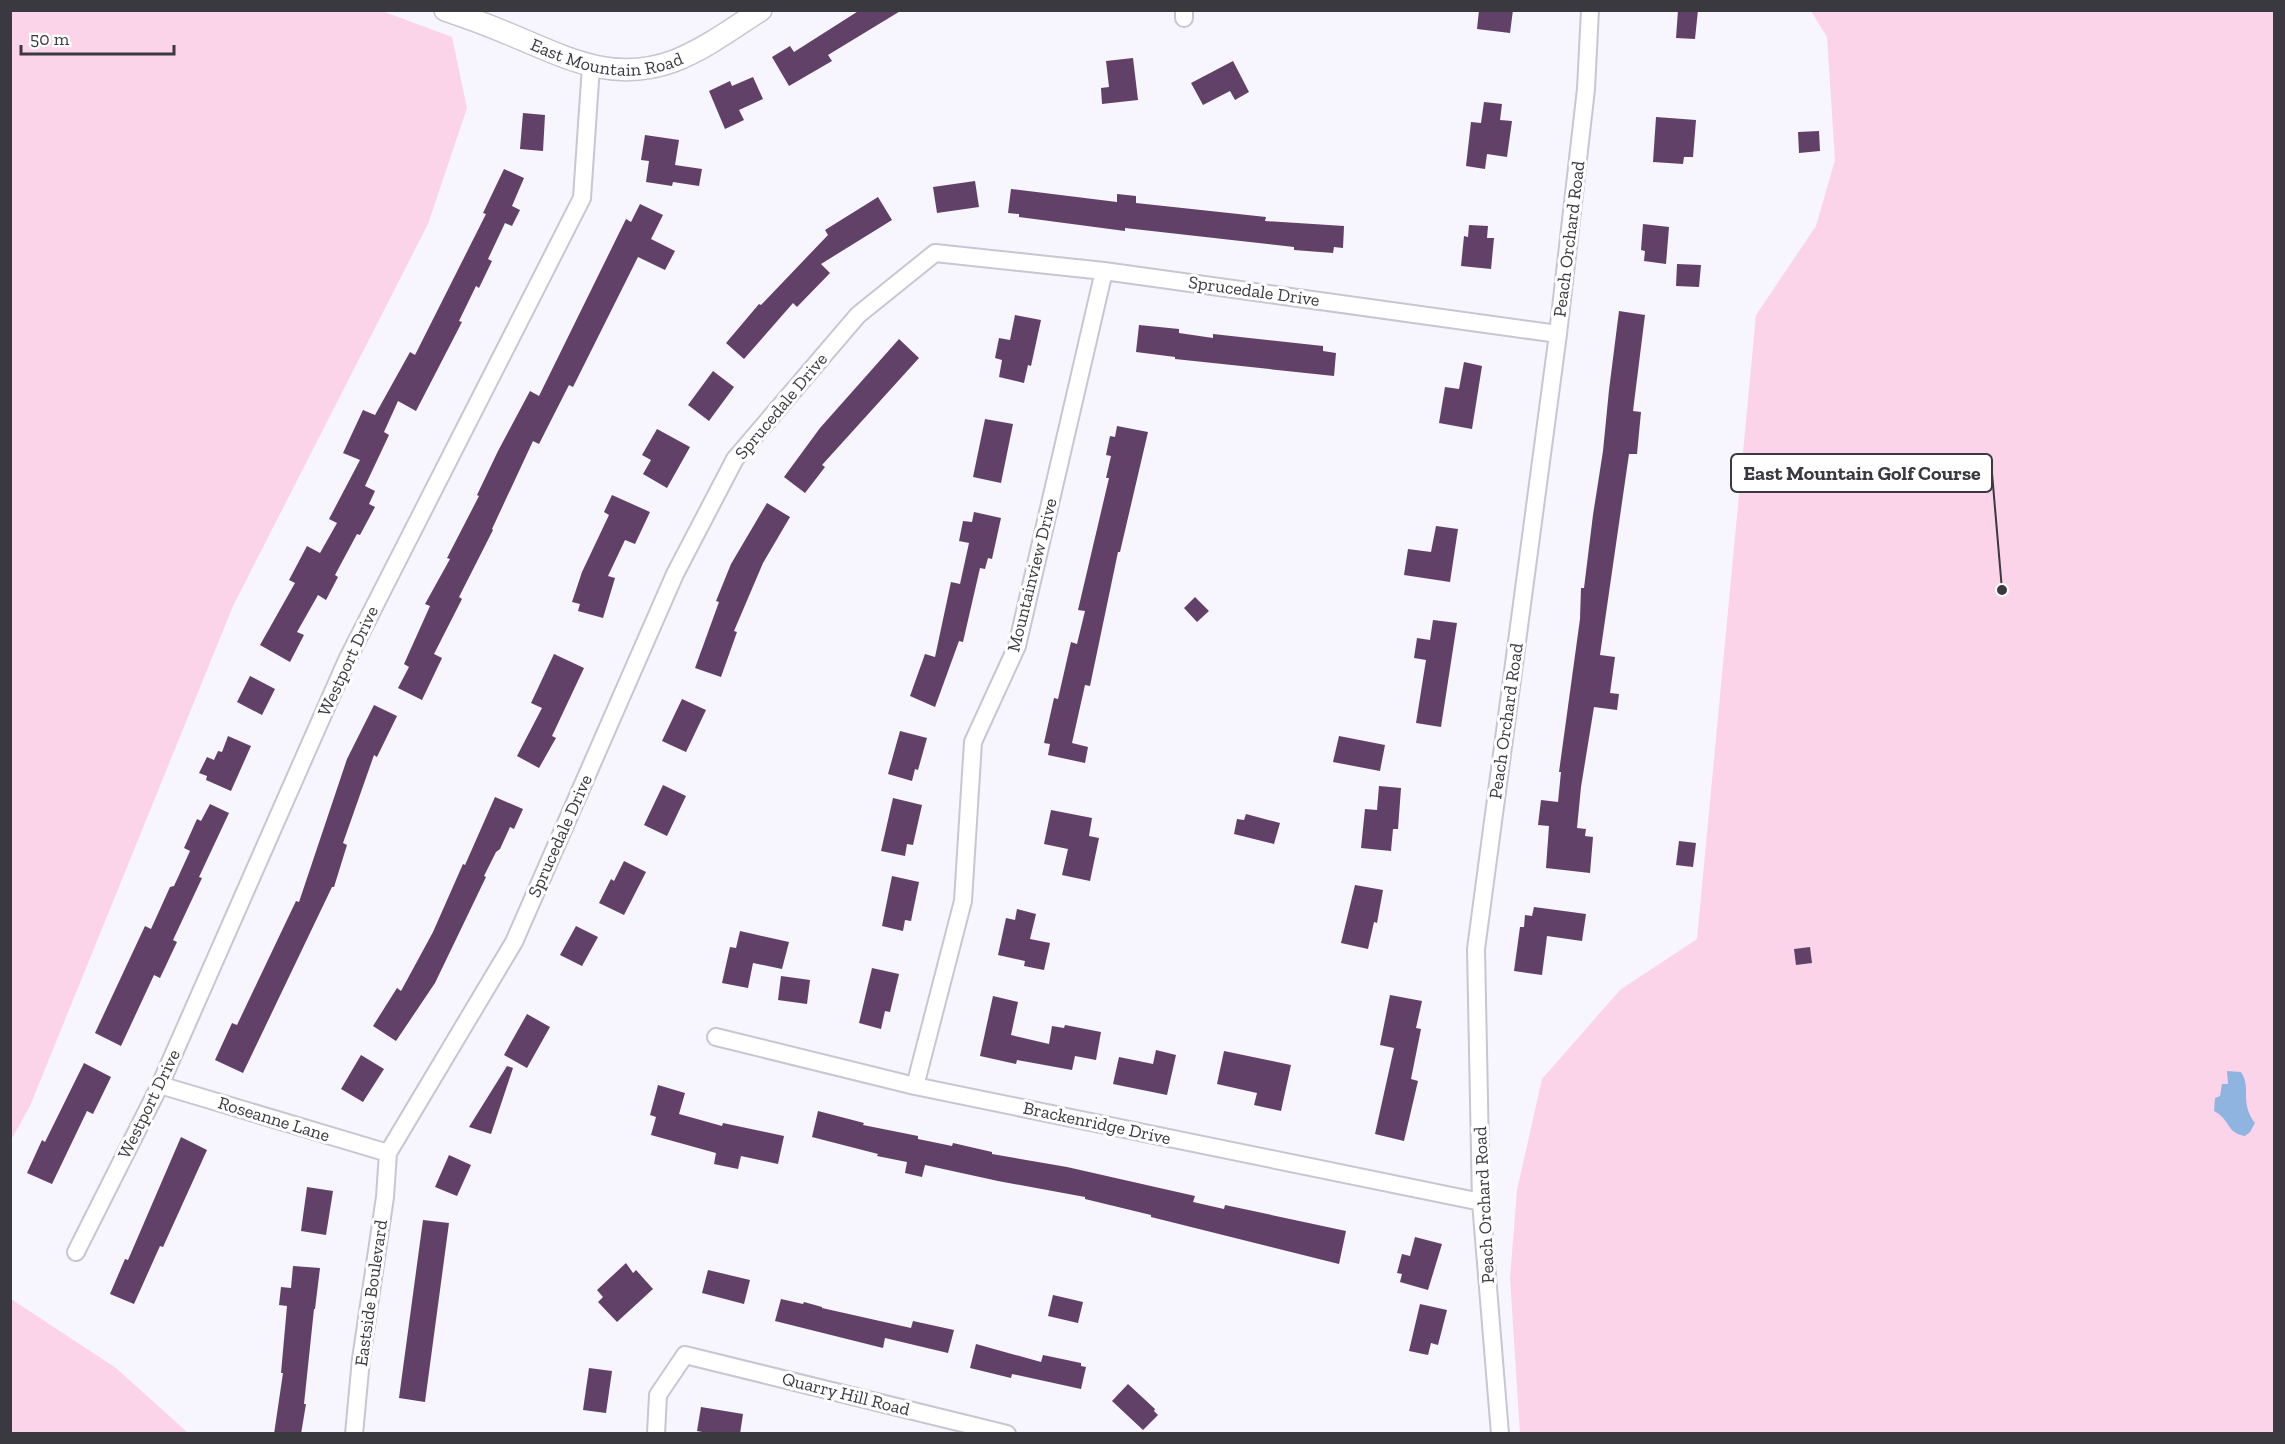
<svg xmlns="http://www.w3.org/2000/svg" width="2285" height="1444" font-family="'Zilla Slab',serif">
	<rect width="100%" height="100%" fill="#f7f5fe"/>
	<!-- green -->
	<path fill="#fcd4ea" d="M11,10L382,11L452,37L467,108L428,224L233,606L30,1106L11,1140Z
		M1811,11H2274V1433L1520,1434L1510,1278L1517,1190L1542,1079L1620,990L1697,939L1756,315L1816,226L1835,160L1827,37Z
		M11,1299L116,1368L188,1433H11Z"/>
	<!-- water -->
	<path fill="#90b4e0" d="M2227,1071L2241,1072C2252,1088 2239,1102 2255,1123L2250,1132L2245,1136C2226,1133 2231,1120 2214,1111L2215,1098L2220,1096L2222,1084H2228Z"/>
	<!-- building -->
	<path fill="#614167" d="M860,10H902L828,55L832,61L789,86L772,57L790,46L794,52Z
		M1479,10H1513L1510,33L1477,29Z
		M1678,10H1698L1695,39L1676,38Z
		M1133,58L1138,100L1102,104L1101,88L1109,87L1106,61Z
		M1233,61L1249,92L1235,100L1230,91L1203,105L1191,83Z
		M753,77L763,99L739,110L744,120L725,129L709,91L730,81L732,86Z
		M1484,102L1502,104L1500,120L1512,121L1507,157L1487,154L1485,169L1466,166L1471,122L1481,123Z
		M523,113L545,115L543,151L520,149Z
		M1656,117L1696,120L1693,157H1684L1683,164L1653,162Z
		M1819,131L1820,151L1799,153L1798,132Z
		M645,135L679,140L675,165L702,169L699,186L673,182L672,186L646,182L649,161L641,160Z
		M504,169L524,178L512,206L520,210L512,226L505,223L488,259L492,261L479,288L476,286L459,321L462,322L416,411L398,401L384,432L389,435L365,486L375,491L369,504L375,507L360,535L357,534L335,575L338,577L326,600L318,595L297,632L304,635L290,662L260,645L295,583L289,580L307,546L320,553L337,523L329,519L360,460L343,453L363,410L375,415L410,352L415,355L486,214L483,213Z
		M975,181L979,207L937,213L933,187Z
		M1011,189L1117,202V194L1136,196V203L1266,217L1265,221L1344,226L1343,248L1334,247L1333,253L1294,250V247L1125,228V231L1019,217V214L1008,213Z
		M878,197L892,220L821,264L830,273L797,307L793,303L744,359L726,343L759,304L761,305L828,235L825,230Z
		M640,204L663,215L651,239L675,251L665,270L638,257L573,387L569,385L539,444L533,441L492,529L493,530L459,597L462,599L434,654L442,658L422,700L398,688L409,667L404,664L430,606L425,604L450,559L447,558L479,496L477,495L498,451L530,391L539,396L626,219L631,222Z
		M1643,224L1669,227L1666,264L1644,261L1645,251L1641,250Z
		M1469,225L1488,226L1487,238H1494L1491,269L1461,266L1464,236L1468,237Z
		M1677,264L1701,265L1699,287L1676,286Z
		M1619,311L1645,315L1633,411L1641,412L1637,454H1629L1600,655L1615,657L1610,693L1619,694L1617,710L1594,707L1581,787L1577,828L1586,829L1585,836L1593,837L1590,873L1546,868L1549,826L1538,825L1541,800L1558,802L1561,772H1559L1580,619L1581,588H1584L1593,515L1603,451L1609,390Z
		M1015,315L1041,320L1031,366L1028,365L1024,383L999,377L1002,360L995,358L999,338L1010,340Z
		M1139,325L1179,329V333L1213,338V334L1323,346V351L1336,353L1334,376L1175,359V357L1136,352Z
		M899,339L919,358L822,465L825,467L805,493L784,477L820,428Z
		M1464,362L1482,366L1472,429L1439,423L1445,387L1459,389Z
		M713,371L734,387L709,421L688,405Z
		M985,419L1013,424L1001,483L973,477Z
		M1117,426L1148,432L1120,552H1118L1090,686L1085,685L1072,743L1088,747L1085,763L1048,755L1050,744L1044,743L1054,698L1058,699L1071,642L1077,644L1085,611L1078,610L1109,478H1106L1111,456L1106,455L1110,436L1115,437Z
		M657,429L690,447L667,488L643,474L651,460L642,455Z
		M612,495L650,512L635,544L625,540L608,576L615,578L603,618L578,611L580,604L572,602L582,572L609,515L604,512Z
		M767,503L790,517L763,563L734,631L737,632L721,677L695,668L719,602L716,601L731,564Z
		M974,512L1001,518L992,559L988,558L985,569L980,568L963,642L959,641L935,707L910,696L925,654L935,657L951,582L960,584L969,543L959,541L963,521L972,522Z
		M1436,526L1458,529L1450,582L1404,575L1408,549L1431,552Z
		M1195,597L1209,611L1197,622L1184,608Z
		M1433,620L1457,623L1441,727L1416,723L1426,660L1414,658L1417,638L1430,640Z
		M554,654L584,668L552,736L556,738L539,768L517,756L542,708L531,703Z
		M250,676L275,689L262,715L237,702Z
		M682,699L706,710L686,752L662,741Z
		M374,705L397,716L377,757L374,755L343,843L347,845L334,887H332L243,1073L215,1060L232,1023L237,1025L296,901L299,902L347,759Z
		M900,731L927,738L918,770L915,769L912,781L888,774Z
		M228,736L251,746L231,791L206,780L207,776L199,773L207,757L214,760L218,751L222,752Z
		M1339,736L1385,745L1380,771L1333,762Z
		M663,785L686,796L667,836L644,825Z
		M1379,786L1401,788L1398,829H1393L1391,851L1361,848L1365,809L1377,810Z
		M495,797L523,809L514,829L510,827L500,849L496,852L484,876L486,877L435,983L396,1041L373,1026L397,988L401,991L433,932L463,864L465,865Z
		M893,798L922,805L913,845L907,844L905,856L881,851Z
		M210,804L229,813L199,877L202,878L173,940L177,942L160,978L154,975L121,1046L95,1033L145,926L151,929L170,887L174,886L190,851L184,848L197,819L201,821Z
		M1051,810L1092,818L1089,836L1099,838L1090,881L1062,875L1068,849L1044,844Z
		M1246,814L1280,823L1274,844L1234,834L1237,819L1244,820Z
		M1679,841L1696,843L1693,867L1676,865Z
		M624,861L646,872L624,915L599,903L611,879L614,881Z
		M892,876L919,882L911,921L905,920L903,931L882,926Z
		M1355,885L1383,890L1377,923L1374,922L1368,949L1341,943Z
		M1534,907L1586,914L1582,941L1547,936L1542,975L1514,971L1520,927H1524L1525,915L1532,916Z
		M1017,909L1036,914L1030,939L1050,943L1044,970L1024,966L1025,961L998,955L1006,918L1015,920Z
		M576,926L598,937L582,966L560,955Z
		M740,931L789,942L782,969L753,963L748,988L722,983L730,947L736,948Z
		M1810,947L1812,963L1796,965L1794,949Z
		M872,968L899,974L890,1012L885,1011L881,1029L859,1023Z
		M781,976L810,980L807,1004L778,1000Z
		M1390,995L1422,1001L1416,1028L1421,1029L1411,1079L1418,1081L1404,1141L1375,1134L1394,1048L1380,1045Z
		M993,996L1018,1002L1011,1035L1049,1044L1052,1026L1064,1028L1065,1025L1101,1032L1096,1060L1075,1056L1072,1070L1017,1060L1016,1064L980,1056Z
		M527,1014L550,1027L527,1068L504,1055Z
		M1156,1050L1176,1055L1167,1095L1113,1084L1119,1057L1153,1064Z
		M1224,1051L1291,1065L1281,1111L1254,1105L1257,1093L1217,1084Z
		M361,1055L384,1069L363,1102L341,1089Z
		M84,1063L111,1077L93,1114L87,1111L52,1184L27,1173L42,1140L45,1142Z
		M507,1066L513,1068L491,1134L469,1127Z
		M658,1085L685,1093L679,1114L722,1126L723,1123L784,1136L778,1164L741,1156L738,1169L714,1164L716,1153L651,1135L656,1117L650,1115Z
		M818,1111L864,1123L863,1125L918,1136V1139L952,1146L953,1143L992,1152V1154L1067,1167L1195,1196L1193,1202L1224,1209L1225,1205L1346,1231L1339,1264L1151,1217V1215L1085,1199V1197L998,1181L925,1165L922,1177L905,1173L907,1162L877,1156L878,1154L812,1137Z
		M181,1137L207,1150L163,1247L160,1246L134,1304L110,1294L125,1259L128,1260Z
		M449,1155L471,1165L457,1196L435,1187Z
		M307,1187L333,1191L326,1235L301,1231Z
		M423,1220L449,1223L425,1402L399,1398Z
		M1415,1237L1442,1244L1428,1290L1400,1282L1402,1274L1397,1273L1402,1254L1410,1256Z
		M626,1263L633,1273L636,1270L653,1289L617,1322L598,1302L603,1297L597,1290Z
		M293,1266L320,1268L315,1309H314L304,1404H306L301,1434H274L283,1373H281L287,1306L279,1305L281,1287L291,1288Z
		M708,1270L750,1280L744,1304L702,1293Z
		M1053,1295L1083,1302L1078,1323L1048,1316Z
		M781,1299L803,1304L804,1302L822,1307V1308L911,1328L913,1321L954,1330L948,1353L885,1338L883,1348L775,1321Z
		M1420,1304L1447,1310L1438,1345L1431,1343L1428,1355L1409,1351Z
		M976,1344L1041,1362L1043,1355L1081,1363V1366L1086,1367L1081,1389L1012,1374L1011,1378L970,1368Z
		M589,1368L612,1371L606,1413L583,1410Z
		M1128,1384L1155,1409L1154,1411L1158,1415L1143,1430L1112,1401Z
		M701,1407L743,1414L740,1434H713L697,1431Z"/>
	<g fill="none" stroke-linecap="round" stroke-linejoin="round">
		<!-- minor casing -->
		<g stroke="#c9c5d3" stroke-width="20">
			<path id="minor" d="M1184,10V18
				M716,1037L915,1086L1481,1202
				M160,1085L388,1153
				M915,1086L963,901L973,742L1017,646L1104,271
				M76,1252L160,1085L347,660L582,198L591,66
				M354,1434L361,1359L385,1197L388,1153L514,942L675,574L735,459L858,315L935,253L1104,271L1558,334
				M656,1434L658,1395L685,1355L1007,1434
				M1500,1434L1481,1202L1476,949L1558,334L1586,89L1590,10"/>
		</g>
		<!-- tertiary casing -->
		<g stroke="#c9c5d3" stroke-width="24">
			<g id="tertiary">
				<path id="s1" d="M445,10C466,17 488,25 509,34C565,57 612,84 674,61C705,49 733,28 761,10"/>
			</g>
		</g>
		<!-- minor -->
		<use href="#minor" stroke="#fff" stroke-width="16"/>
		<!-- tertiary -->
		<use href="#tertiary" stroke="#fff" stroke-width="21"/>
	</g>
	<g text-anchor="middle" stroke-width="6" stroke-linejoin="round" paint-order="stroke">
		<!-- street labels -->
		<g font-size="18" fill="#3a393f" stroke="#fff">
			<text dy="6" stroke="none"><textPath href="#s1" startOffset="171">East Mountain Road</textPath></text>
			<text transform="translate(1569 239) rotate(-83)" y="6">Peach Orchard Road</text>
			<text transform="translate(1254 291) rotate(8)" y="6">Sprucedale Drive</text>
			<text transform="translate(781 406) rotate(-50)" y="6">Sprucedale Drive</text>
			<text transform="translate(1032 575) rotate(-76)" y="6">Mountainview Drive</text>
			<text transform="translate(348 661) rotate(-65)" y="6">Westport Drive</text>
			<text transform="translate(1506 721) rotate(-82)" y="6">Peach Orchard Road</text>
			<text transform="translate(560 836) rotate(-66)" y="6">Sprucedale Drive</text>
			<text transform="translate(149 1104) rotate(-64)" y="6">Westport Drive</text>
			<text transform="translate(274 1119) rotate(17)" y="6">Roseanne Lane</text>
			<text transform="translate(1097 1123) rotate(12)" y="6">Brackenridge Drive</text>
			<text transform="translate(1484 1205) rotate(-93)" y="6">Peach Orchard Road</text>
			<text transform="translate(371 1293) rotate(-82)" y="6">Eastside Boulevard</text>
			<text transform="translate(846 1394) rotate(14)" y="6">Quarry Hill Road</text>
		</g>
	</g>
	<!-- callouts -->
	<path fill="none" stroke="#3a393f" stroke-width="2" d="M2002 590L1992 473"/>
	<circle fill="#3a393f" stroke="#fff" stroke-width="2" cx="2002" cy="590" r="6"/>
	<rect fill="#fff" stroke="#3a393f" stroke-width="2" x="1731" y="454" width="261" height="38" rx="6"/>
	<g font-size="20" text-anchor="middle" font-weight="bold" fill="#3a393f">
		<text x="1862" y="480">East Mountain Golf Course</text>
	</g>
	<!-- border -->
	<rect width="2285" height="1444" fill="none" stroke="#3a393f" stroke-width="24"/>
	<!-- scale -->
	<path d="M21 45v9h153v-9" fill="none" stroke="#3a393f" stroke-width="3"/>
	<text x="30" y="45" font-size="18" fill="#3a393f" stroke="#ffffff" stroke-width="4.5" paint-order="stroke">50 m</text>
</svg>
